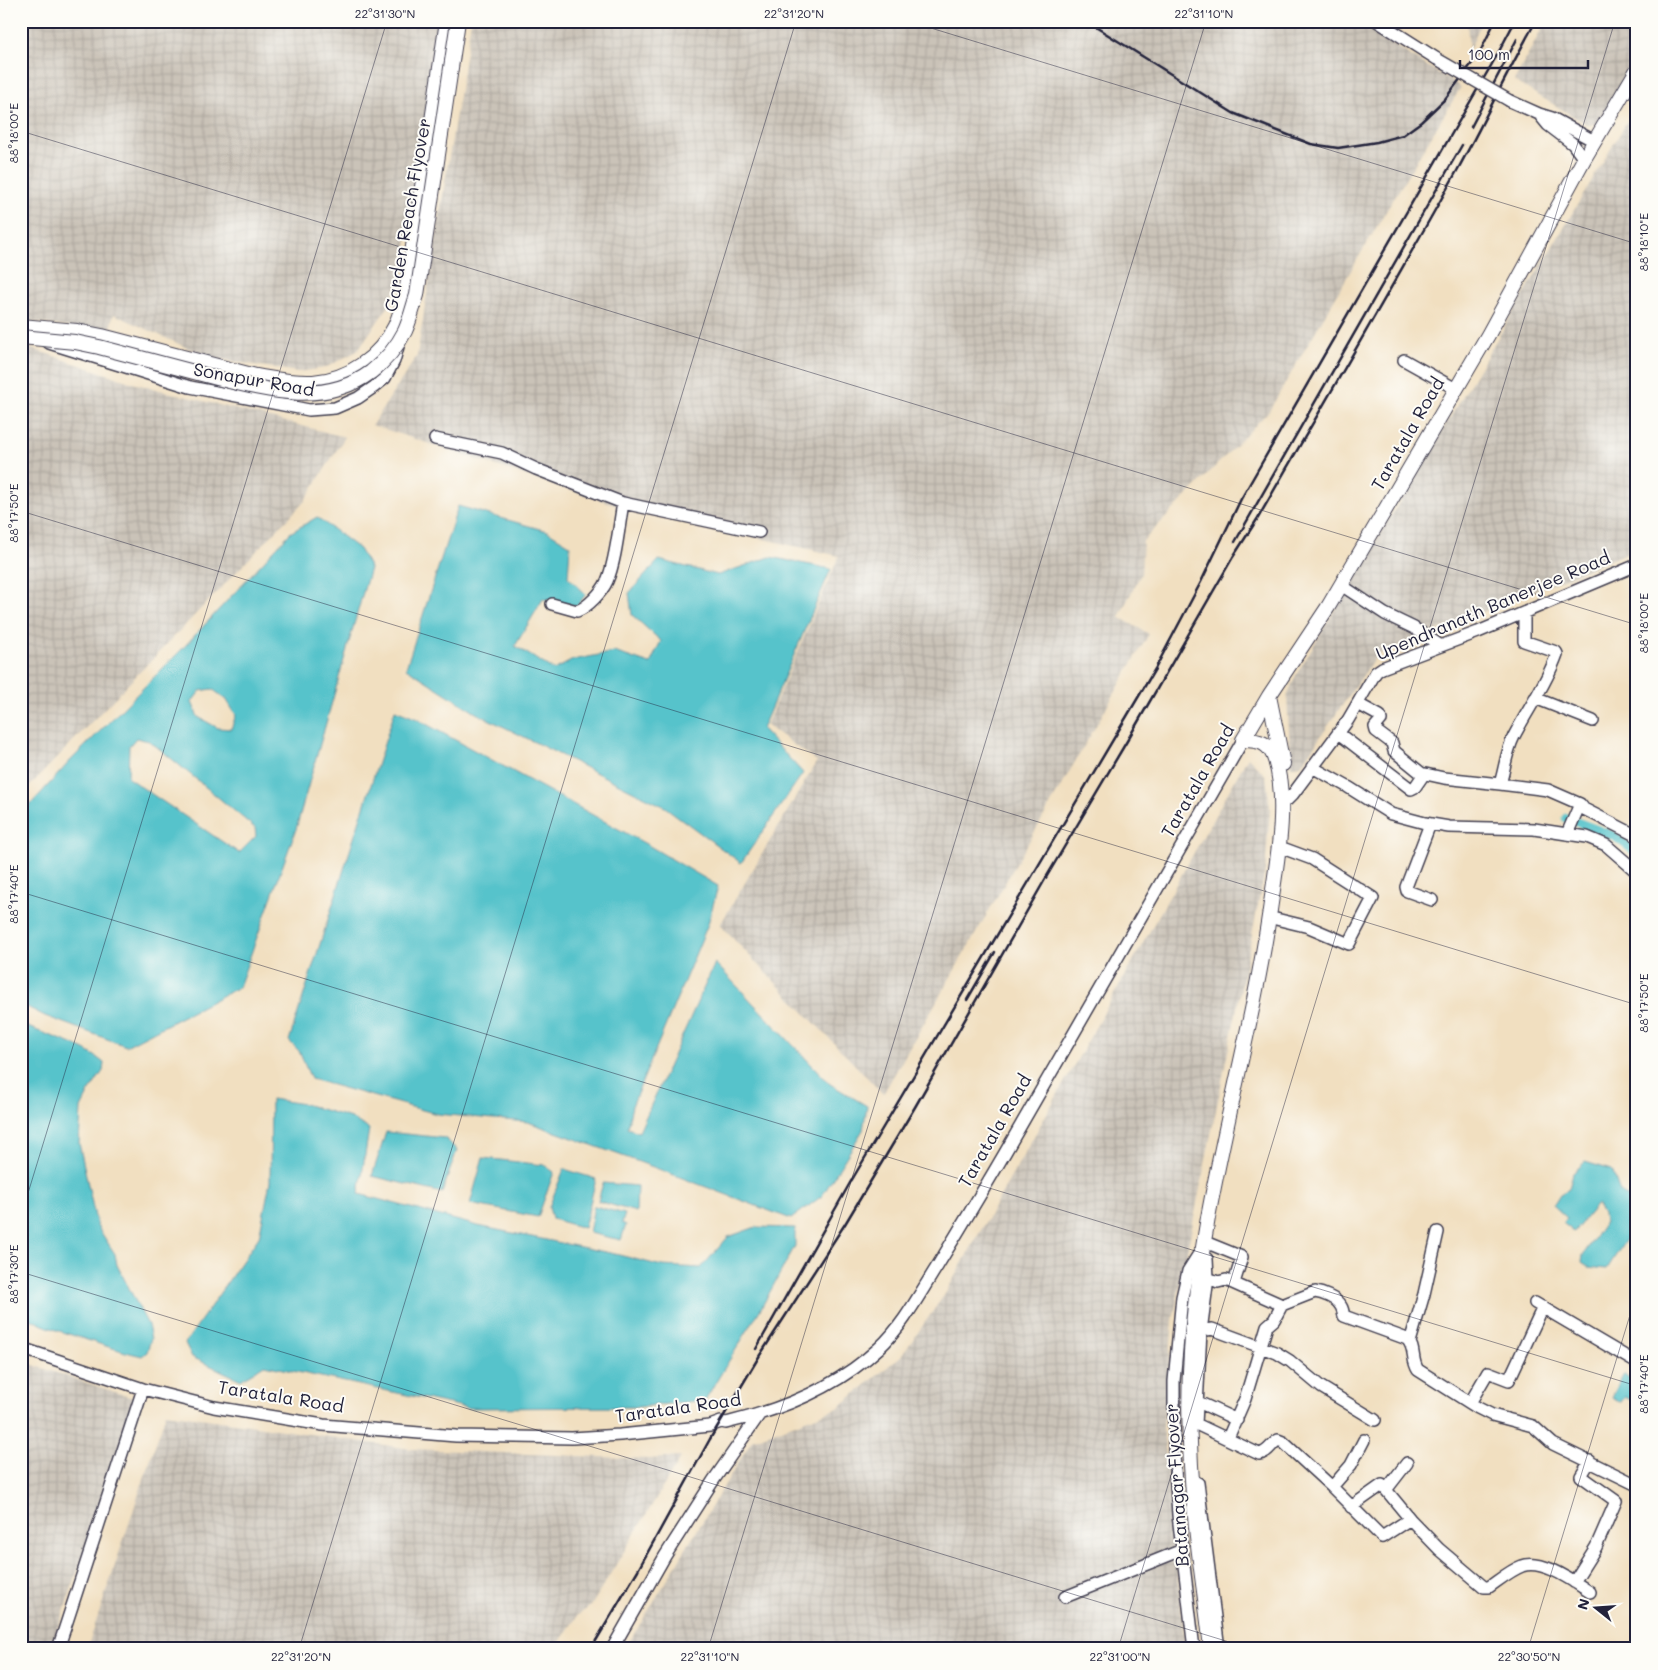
<svg xmlns="http://www.w3.org/2000/svg" width="1658" height="1670" font-family="Mali,sans-serif">
	<defs>
		<pattern id="industrial-grid" width="8" height="8" patternUnits="userSpaceOnUse" patternTransform="scale(1.25)"><rect width="8" height="8" fill="#cac3b8"/><path d="M0 4h8M4 0v8" fill="none" stroke="#ada79f"/></pattern>
	</defs>
	<rect width="100%" height="100%" fill="#fdfcf7"/>
	<filter id="ink" filterUnits="userSpaceOnUse"><feTurbulence type="fractalNoise" baseFrequency=".02" numOctaves="2"/><feDisplacementMap in="SourceGraphic" scale="10" xChannelSelector="R" yChannelSelector="G"/><feConvolveMatrix kernelMatrix="1 2 1 2 8 2 1 2 1" color-interpolation-filters="sRGB"/></filter>
	<filter id="wash" filterUnits="userSpaceOnUse"><feTurbulence type="fractalNoise" baseFrequency=".0096" numOctaves="4" result="noise"/><feDisplacementMap in="SourceGraphic" scale="20" xChannelSelector="R" yChannelSelector="G"/><feGaussianBlur stdDeviation="1.12" result="paint"/><feColorMatrix in="noise" values="0 0 0 0 0 0 0 0 0 0 0 0 0 0 0 0 0 1.4 0 .05"/><feComposite in="paint" operator="in"/></filter>
	<g filter="url(#wash)">
		<rect width="100%" height="100%" fill="#f1dfc0"/>
		<!-- industrial -->
		<path fill="url(#industrial-grid)" d="M21,21H444L402,270L390,304L357,351L325,368L298,372L207,357L114,314L108,333L21,320Z
			M471,21H1355L1461,87L1367,243L1269,411L1143,541L1141,574L1119,617L1149,634L883,1094L720,925L817,761L766,725L839,556L622,507L372,425L417,356Z
			M1467,21H1482L1469,51Z
			M1546,21H1637V60L1600,123L1588,125L1514,81Z
			M1637,105V549L1377,655L1301,765L1291,766L1287,696L1296,675Z
			M21,345L136,384L345,437L304,502L21,795Z
			M1248,757L1266,776L1270,809L1265,871L1173,1320L1163,1427L1185,1649H625L752,1440L838,1408L902,1355L945,1294Z
			M21,1361L136,1399L51,1649H21Z
			M166,1413L411,1449L648,1459L681,1457L591,1606L578,1615L555,1649H87Z"/>
		<!-- water -->
		<path fill="#56c3cb" stroke="#3c7283" fill-rule="evenodd" d="M458,506L547,531L570,545L568,577L586,594L577,606L543,599L515,646L554,670L573,660L614,652L650,664L661,641L632,615L629,593L659,560L718,575L770,557L831,569L762,729L803,773L741,863L665,807L476,713L406,668Z
			M317,517L359,549L370,568L296,829L239,987L126,1046L45,1016L21,1004V815L72,759L184,647L290,533ZM212,689L226,699L236,715L231,729L218,728L198,717L192,702L200,691ZM136,738L149,741L161,750L255,828L256,836L239,853L128,778L129,746Z
			M395,710L415,718L646,844L718,886L708,924L632,1106L627,1128L639,1132L715,963L830,1084L867,1106L863,1130L822,1196L791,1219L653,1167L528,1122L437,1114L311,1079L299,1051L289,1041Z
			M21,1024C47,1036 83,1044 104,1063L103,1071L89,1092L81,1108L79,1143L97,1226L115,1254L117,1265L148,1325L151,1339L147,1352L142,1356C119,1351 97,1343 75,1336C53,1329 41,1326 21,1313Z
			M271,1099L304,1104L351,1118L369,1129L359,1194L478,1226L615,1254L662,1266L701,1268L728,1237L756,1227L795,1228V1246L760,1310L705,1400L638,1407L469,1408L264,1365L241,1380L192,1357L185,1343L259,1237L270,1182Z
			M386,1132L445,1138L457,1150L442,1193L372,1176Z
			M483,1158L544,1165L554,1172L538,1217L470,1204Z
			M1585,1162L1612,1170L1620,1192L1630,1198L1636,1208L1627,1238L1607,1269L1588,1267L1582,1263L1583,1255L1604,1224L1603,1214L1597,1204L1574,1232L1563,1223L1567,1218L1553,1205L1560,1194L1569,1189L1573,1173Z
			M564,1169L596,1179L584,1228L552,1219L549,1207Z
			M603,1183L637,1186L636,1212L598,1201Z
			M594,1206L625,1214L622,1223L626,1225L621,1240L589,1233Z
			M1637,1371V1403L1625,1397L1621,1402L1612,1397L1624,1374L1631,1379Z"/>
		<g fill="none" stroke-linecap="round" stroke-linejoin="round">
			<!-- canal -->
			<path stroke="#56c3cb" stroke-width="9" d="M1566,818L1614,836L1637,853"/>
		</g>
	</g>
	<g filter="url(#ink)">
		<g fill="none" stroke-linecap="round" stroke-linejoin="round">
			<!-- minor casing -->
			<g stroke="#413e4f" stroke-width="14">
				<path id="minor" d="M1377,21L1437,59
					M1510,101L1539,114L1552,118L1594,141
					M1539,114L1548,125L1573,144L1584,159
					M49,343L190,387L309,410L335,408L358,398L374,387L385,378L394,361L399,343
					M1404,360L1456,389
					M435,439L502,453L536,469L623,503L759,532
					M1341,585L1385,614L1414,628L1441,646
					M552,604L577,611C588,607 602,592 607,581C616,561 619,525 623,503
					M1535,698L1593,721
					M1358,704L1380,716L1381,720L1375,727L1376,731L1392,743L1394,751L1421,773L1444,778L1500,784C1505,768 1506,752 1514,736C1528,709 1547,683 1557,654L1556,652L1524,641V613
					M1338,733L1411,789L1415,787L1424,774
					M1312,767L1348,787L1391,814L1425,823L1449,827L1534,829L1587,837L1606,845L1637,872
					M1500,784L1548,790L1580,804L1584,809L1637,836
					M1280,792L1287,800L1293,794L1348,720L1376,672L1382,668L1478,632L1637,565
					M1430,824L1406,887L1407,891L1432,900
					M1567,834L1580,804
					M1276,919L1309,927L1349,944L1373,898L1312,859L1285,849
					M1210,1244L1242,1257L1234,1283
					M1208,1278L1218,1282L1226,1280L1282,1305
					M1535,1303L1637,1363
					M1201,1331L1212,1329L1277,1353L1290,1361L1321,1387L1375,1420
					M1410,1342L1424,1294L1438,1232
					M21,1348L143,1389L214,1407L323,1425L456,1436L572,1438L620,1435L710,1426L721,1422L726,1423C781,1410 837,1387 879,1348C904,1325 920,1293 938,1265C961,1227 984,1189 1006,1151C1086,1014 1165,877 1243,740
					M1196,1401L1237,1420
					M1470,1403L1488,1372L1509,1380L1543,1307
					M1196,1424L1201,1331L1208,1278L1207,1259
					M1196,1424L1259,1454C1268,1453 1271,1444 1278,1440L1283,1442L1332,1487L1382,1537L1410,1519
					M1228,1438L1245,1399L1267,1326L1274,1320L1282,1305L1315,1292C1322,1293 1336,1298 1340,1305C1343,1308 1343,1313 1344,1316L1407,1339C1416,1348 1411,1360 1418,1370L1478,1408L1492,1415L1533,1426L1553,1444L1637,1485
					M1198,1483L1219,1649
					M1332,1487L1351,1465L1364,1440
					M1386,1490L1407,1463
					M1351,1507L1382,1485L1410,1519L1439,1549L1484,1587H1489C1499,1580 1511,1570 1522,1566C1542,1558 1574,1582 1590,1592
					M1574,1582L1596,1547L1616,1501L1581,1476L1590,1461
					M1065,1597L1182,1550
					M58,1649L143,1389
					M612,1649L665,1556L713,1481L759,1415
					M1194,1649L1178,1515L1174,1454V1381L1182,1297L1188,1271L1202,1249"/>
			</g>
			<!-- major casing -->
			<g stroke="#413e4f" stroke-width="16">
				<path id="major" d="M21,326L77,331L102,336L256,376C274,379 294,383 313,382C348,380 380,357 395,326C400,315 403,304 406,293L447,21
					M1269,696L1283,764
					M1243,740L1269,696L1328,607L1488,335L1584,159L1637,70
					M1211,1649C1207,1608 1200,1567 1196,1527C1190,1469 1187,1410 1191,1352C1200,1202 1248,1059 1270,910C1276,867 1289,803 1275,760C1270,743 1260,740 1243,740"/>
			</g>
			<!-- minor -->
			<use href="#minor" stroke="#fff" stroke-width="11"/>
			<!-- major -->
			<use href="#major" stroke="#fff" stroke-width="14"/>
			<!-- rail -->
			<path stroke="#22223b" stroke-width="2.5" d="M1086,21L1233,113L1311,144L1338,148L1377,142L1403,135L1421,122L1445,99L1479,54L1495,21
				M1471,127L1517,39
				M1235,542L1462,145
				M967,1000L995,952
				M756,1349L850,1183L1155,669L1201,582L1241,499L1496,57L1515,21
				M591,1649L638,1570L710,1439L760,1355L845,1224L915,1107L1047,876L1127,741L1233,557L1258,518C1325,402 1393,286 1458,169C1485,120 1508,70 1536,21"/>
			<!-- minor-bridge casing -->
			<g stroke="#413e4f" stroke-width="14" stroke-linecap="butt">
				<path id="minor-bridge" d="M1437,59L1510,101"/>
			</g>
			<!-- major-bridge casing -->
			<g stroke="#413e4f" stroke-width="16" stroke-linecap="butt">
				<path id="major-bridge" d="M21,337L75,342L99,347C137,357 175,367 213,377C265,390 324,407 371,372C385,361 397,347 405,331C410,320 413,307 417,295L458,21"/>
			</g>
			<!-- minor-bridge -->
			<use href="#minor-bridge" stroke="#fff" stroke-width="11"/>
			<!-- major-bridge -->
			<use href="#major-bridge" stroke="#fff" stroke-width="14"/>
		</g>
	</g>
	<!-- ticks -->
	<path fill="none" stroke="#22223b" stroke-width="1" stroke-opacity="0.45" d="M908,21L1637,244M21,131L1637,625M21,511L1637,1005M21,892L1637,1386M21,1216L387,21M21,1272L1252,1649M299,1649L796,21M708,1649L1206,21M1118,1649L1615,21M1528,1649L1637,1292"/>
	<g text-anchor="middle" stroke-width="4" stroke-linejoin="round" paint-order="stroke">
		<!-- street labels -->
		<g font-size="18" fill="#22223b" stroke="#fdfcf7">
			<text transform="translate(408 215) rotate(-80)" y="6">Garden Reach Flyover</text>
			<text transform="translate(254 380) rotate(10)" y="6">Sonapur Road</text>
			<text transform="translate(1408 434) rotate(-60)" y="6">Taratala Road</text>
			<text transform="translate(1493 606) rotate(-23)" y="6">Upendranath Banerjee Road</text>
			<text transform="translate(1198 781) rotate(-60)" y="6">Taratala Road</text>
			<text transform="translate(995 1131) rotate(-60)" y="6">Taratala Road</text>
			<text transform="translate(281 1397) rotate(9)" y="6">Taratala Road</text>
			<text transform="translate(678 1408) rotate(-8)" y="6">Taratala Road</text>
			<text transform="translate(1177 1485) rotate(-94)" y="6">Batanagar Flyover</text>
		</g>
	</g>
	<!-- margin -->
	<rect width="1658" height="1670" fill="none" stroke="#fdfcf7" stroke-width="55"/>
	<!-- north arrow -->
	<g transform="translate(1596 1608) rotate(287)" stroke="#fdfcf7" stroke-width="4" paint-order="stroke">
	<path d="M0-4L9 19L0 12L-9 19Z" fill="#22223b"/>
	<text y="-8" font-size="14" font-weight="bold" text-anchor="middle" fill="#22223b">N</text>
	</g>
	<!-- scale -->
	<path d="M1460 60v8h128v-8" fill="none" stroke="#22223b" stroke-width="2.5"/>
	<text x="1468" y="60" font-size="15" fill="#22223b" stroke="#fdfcf7" stroke-width="4" paint-order="stroke">100 m</text>
	<rect x="28" y="28" width="1602" height="1614" fill="none" stroke="#22223b" stroke-width="2"/>
	<g font-size="12" text-anchor="middle" fill="#22223b">
		<text x="385" y="18">22°31'30"N</text>
		<text x="794" y="18">22°31'20"N</text>
		<text x="1204" y="18">22°31'10"N</text>
		<text transform="translate(14 133) rotate(-90)" y="4">88°18'00"E</text>
		<text transform="translate(1644 242) rotate(-90)" y="4">88°18'10"E</text>
		<text transform="translate(14 513) rotate(-90)" y="4">88°17'50"E</text>
		<text transform="translate(1644 623) rotate(-90)" y="4">88°18'00"E</text>
		<text transform="translate(14 894) rotate(-90)" y="4">88°17'40"E</text>
		<text transform="translate(1644 1003) rotate(-90)" y="4">88°17'50"E</text>
		<text transform="translate(14 1274) rotate(-90)" y="4">88°17'30"E</text>
		<text transform="translate(1644 1384) rotate(-90)" y="4">88°17'40"E</text>
		<text x="301" y="1661">22°31'20"N</text>
		<text x="710" y="1661">22°31'10"N</text>
		<text x="1120" y="1661">22°31'00"N</text>
		<text x="1529" y="1661">22°30'50"N</text>
	</g>
</svg>
